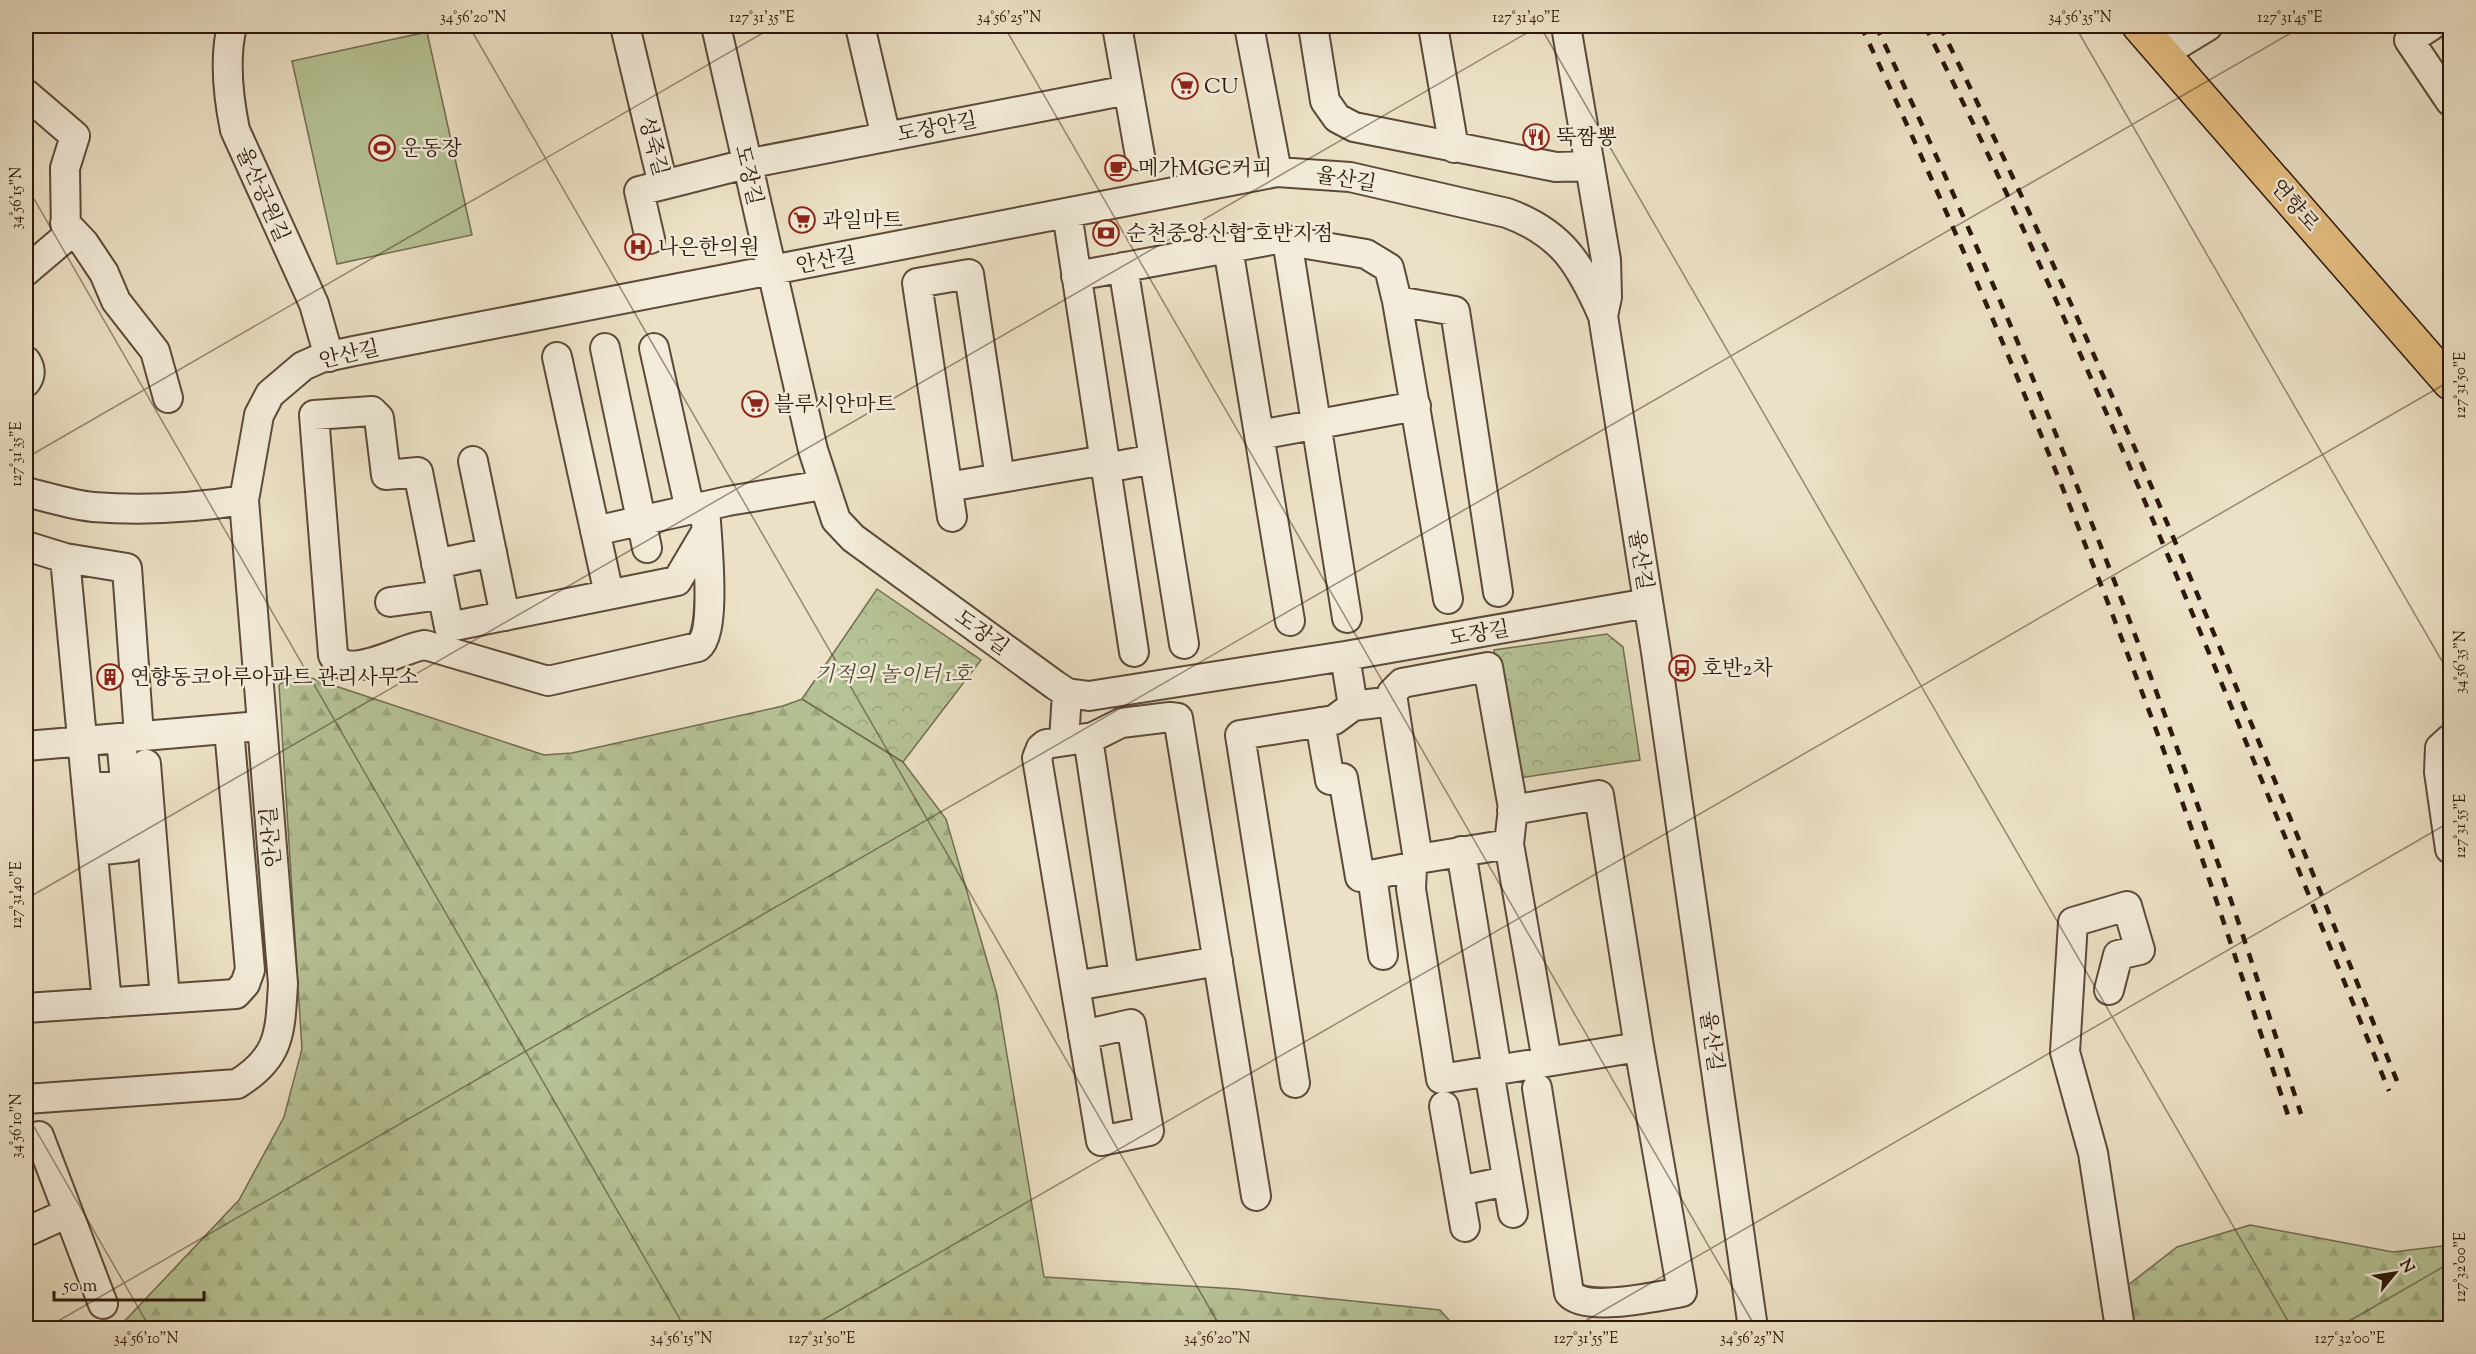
<svg xmlns="http://www.w3.org/2000/svg" width="2476" height="1354" font-family="'Sorts Mill Goudy','Noto Serif KR',serif">
	<defs>
		<pattern id="forest-firs" width="22" height="20" patternUnits="userSpaceOnUse" patternTransform="scale(1.5)"><rect width="22" height="20" fill="#b6c396"/><path d="M5 1l3.5 6h-7zM16 11l3.5 6h-7z" fill="#9da780"/></pattern>
		<pattern id="park-crowns" width="20" height="18" patternUnits="userSpaceOnUse" patternTransform="scale(1.5)"><rect width="20" height="18" fill="#b6c396"/><path d="M2 6a3 3 0 1 1 6 0M12 15a3 3 0 1 1 6 0" fill="none" stroke="#9da780"/></pattern>
	</defs>
	<rect width="100%" height="100%" fill="#ece1c6"/>
	<filter id="stains"><feTurbulence type="fractalNoise" baseFrequency=".00333" numOctaves="4"/><feColorMatrix values="0 0 0 0 .2 0 0 0 0 .09 0 0 0 0 .02 0 0 0 .5 -.17"/></filter>
	<radialGradient id="worn" r=".72"><stop offset=".6" stop-color="#630" stop-opacity="0"/><stop offset="1" stop-color="#630" stop-opacity=".3"/></radialGradient>
	<!-- forest -->
	<path fill="url(#forest-firs)" stroke="#716e50" stroke-width="1.5" d="M296,673L544,755L572,753L783,706L802,699L903,762L946,819L997,995L1044,1277L1237,1289L1440,1310L1456,1328H118L239,1200L284,1117L302,1049L279,685Z
		M2250,1225L2393,1252L2450,1245V1328H2121L2114,1296L2177,1247Z"/>
	<!-- park -->
	<path fill="url(#park-crowns)" stroke="#716e50" stroke-width="1.5" d="M877,589L981,660L903,762L802,699Z
		M1607,634L1623,647L1640,760L1513,779L1494,650Z"/>
	<!-- pitch -->
	<path fill="#b6c396" stroke="#716e50" stroke-width="1.5" d="M427,32L472,235L337,264L292,61Z"/>
	<g fill="none" stroke-linecap="round" stroke-linejoin="round">
		<!-- minor casing -->
		<g stroke="#5c4a39" stroke-width="32">
			<path id="minor" d="M232,26C224,59 228,96 235,130L314,304L329,357
				M625,26L663,185L746,164L1128,90
				M716,26L813,450L836,520L853,538L1055,685L1067,693L1089,696L1345,656L1648,603
				M860,26L886,137
				M1117,26L1140,156
				M1249,26L1277,172L1350,177L1507,213C1562,233 1580,264 1603,316L1656,652L1753,1328
				M1313,26L1325,101L1337,118L1354,127L1556,167L1590,166
				M1433,26L1454,148
				M1566,26L1606,260L1607,297L1603,316
				M2431,26L2409,40L2450,101
				M2162,54L2208,26
				M26,94L75,136L65,168L66,237L26,271
				M1067,213L1134,652
				M65,223L84,243L104,273L116,301L155,351L168,398
				M650,239L639,191L663,185
				M1287,240L1347,618
				M1228,248L1290,621
				M1123,267L1184,644
				M1076,276L1277,239L1366,254L1389,268L1397,301L1448,599
				M1397,301L1455,311L1498,592
				M605,348L647,548
				M654,348L690,510
				M557,357L609,594
				M26,361C31,369 31,375 26,382
				M1259,435L1416,406
				M473,461L505,616
				M1106,468L1154,459
				M948,487L1105,460
				M26,492C47,497 71,505 93,507C144,511 193,508 244,500
				M705,506C706,533 718,632 698,647L548,681L425,645C403,647 347,683 333,655L314,415L372,411L379,418L386,475L418,472L449,627L677,581L706,532
				M952,517L917,283L969,274L1000,478
				M595,531L728,501L823,485
				M26,546L65,558L127,568L139,736
				M65,558L107,1003
				M436,564L492,552
				M390,602L441,595
				M1345,656L1353,706
				M1393,701L1392,693L1402,683L1488,667L1513,808L1509,844L1547,1061
				M1320,722L1330,780L1343,778L1360,877L1412,867
				M121,738L131,847L103,850L98,787L125,785
				M1088,738L1124,977
				M2450,739L2440,748L2439,772L2450,849
				M1064,740L1067,693
				M26,746L248,727
				M146,764L165,999
				M1512,810L1599,795L1639,1047L1682,1292C1659,1296 1585,1313 1569,1293L1537,1088
				M1461,851L1497,1070
				M1418,859L1509,844
				M1372,875L1383,955
				M1075,986L1218,961
				M2109,990L2118,955L2140,950L2127,906L2073,922L2065,1052L2093,1153L2120,1328
				M26,1008L236,994L245,984L250,970L229,729
				M1083,1035L1131,1024L1149,1131L1101,1141L1037,758L1041,748L1046,744L1093,737L1121,723L1170,717L1178,718L1256,1196
				M1489,1071L1513,1213
				M1295,1083L1240,735L1334,720L1353,706L1393,701L1418,859L1412,867L1411,889L1441,1079L1639,1047
				M26,1099L237,1084C281,1057 280,1032 283,984L244,500L259,415L270,394L303,366L321,358L354,351L1277,172
				M1444,1106L1465,1227
				M39,1136L103,1304
				M1459,1191L1507,1181
				M26,1232L68,1213"/>
		</g>
		<!-- major casing -->
		<g stroke="#2c180a" stroke-width="36">
			<path id="major" d="M2139,26L2450,383"/>
		</g>
		<!-- minor -->
		<use href="#minor" stroke="#f3ecda" stroke-width="28"/>
		<!-- major -->
		<use href="#major" stroke="#e6c083" stroke-width="33"/>
		<!-- rail -->
		<path stroke="#2c180a" stroke-width="4.5" stroke-dasharray="10 10" stroke-linecap="butt" d="M1861,26C1969,254 2067,490 2155,727C2203,856 2245,987 2289,1118
			M1876,26C2003,294 2116,571 2214,852C2245,938 2272,1026 2301,1114
			M1925,26C2099,371 2242,733 2389,1091
			M1940,26C2111,372 2254,728 2399,1086"/>
	</g>
	<!-- ticks -->
	<path fill="none" stroke="#2c180a" stroke-width="1.5" stroke-opacity="0.45" d="M469,26L1221,1328M1004,26L1756,1328M1540,26L2292,1328M2075,26L2450,675M26,185L685,1328M26,458L775,26M26,899L1539,26M26,1113L150,1328M46,1328L2303,26M809,1328L2450,381M1573,1328L2450,822M2337,1328L2450,1263"/>
	<!-- icons -->
	<defs>
		<g id="supermarket-ring" transform="scale(1.35)"><circle r="9.5" fill="#f3ecda" stroke="#8f2418" stroke-width="1.5"/><path d="M-6-5.5h2.5l.6 2H6L4.5 2H-2.5L-4.4-4H-6ZM-1.5 3.2a1.3 1.3 0 1 0 .1 0ZM3 3.2a1.3 1.3 0 1 0 .1 0Z" fill="#8f2418"/></g>
		<g id="restaurant-ring" transform="scale(1.35)"><circle r="9.5" fill="#f3ecda" stroke="#8f2418" stroke-width="1.5"/><path d="M-5-6h1v4h1v-4h1v4h1v-4h1v5L-1.5 .5V6h-2V.5L-5-1ZM5-6V6H3V1.5H1.5Q1.5-4 5-6Z" fill="#8f2418"/></g>
		<g id="stadium-ring" transform="scale(1.35)"><circle r="9.5" fill="#f3ecda" stroke="#8f2418" stroke-width="1.5"/><path d="M0-5a6.5 5 0 1 0 0 10a6.5 5 0 1 0 0-10ZM-3.5-1.8h7v3.6h-7Z" fill="#8f2418"/></g>
		<g id="cafe-ring" transform="scale(1.35)"><circle r="9.5" fill="#f3ecda" stroke="#8f2418" stroke-width="1.5"/><path d="M-5.5-4.5H6V0H3Q3 3.5 0 3.5H-2.5Q-5.5 3.5-5.5 0ZM3-3.2v2h1.7v-2ZM-6 4.5H4V6H-6Z" fill="#8f2418"/></g>
		<g id="bank-ring" transform="scale(1.35)"><circle r="9.5" fill="#f3ecda" stroke="#8f2418" stroke-width="1.5"/><path d="M-6-4H6V4H-6ZM0-2.3a2.3 2.3 0 1 0 0 4.6a2.3 2.3 0 1 0 0-4.6Z" fill="#8f2418"/></g>
		<g id="hospital-ring" transform="scale(1.35)"><circle r="9.5" fill="#f3ecda" stroke="#8f2418" stroke-width="1.5"/><path d="M-5-5h3v3.5h4V-5h3V5h-3V1.5h-4V5h-3Z" fill="#8f2418"/></g>
		<g id="bus-ring" transform="scale(1.35)"><circle r="9.5" fill="#f3ecda" stroke="#8f2418" stroke-width="1.5"/><path d="M-5-6H5V4H4V6H2V4H-2V6H-4V4H-5ZM-3.5-4V0h7V-4ZM-3.5 1.2v1.5H-2V1.2ZM2 1.2v1.5H3.5V1.2Z" fill="#8f2418"/></g>
		<g id="building-ring" transform="scale(1.35)"><circle r="9.5" fill="#f3ecda" stroke="#8f2418" stroke-width="1.5"/><path d="M-4-6H4V6H1V3H-1V6H-4ZM-2.5-4.3h1.7v1.8h-1.7ZM.8-4.3h1.7v1.8H.8ZM-2.5-1h1.7V.8h-1.7ZM.8-1h1.7V.8H.8Z" fill="#8f2418"/></g>
	</defs>
	<g fill-rule="evenodd">
		<use href="#supermarket-ring" x="1185" y="86"/>
		<use href="#restaurant-ring" x="1536" y="137"/>
		<use href="#stadium-ring" x="382" y="148"/>
		<use href="#cafe-ring" x="1118" y="168"/>
		<use href="#supermarket-ring" x="802" y="220"/>
		<use href="#bank-ring" x="1106" y="233"/>
		<use href="#hospital-ring" x="638" y="247"/>
		<use href="#supermarket-ring" x="755" y="404"/>
		<use href="#bus-ring" x="1682" y="668"/>
		<use href="#building-ring" x="110" y="677"/>
	</g>
	<g text-anchor="middle" stroke-width="5" stroke-linejoin="round" paint-order="stroke">
		<!-- poi labels -->
		<g font-size="21" fill="#2c180a" stroke="#f3ecda" text-anchor="start">
			<text x="1204" y="93">CU</text>
			<text x="1556" y="144">뚝짬뽕</text>
			<text x="401" y="155">운동장</text>
			<text x="1138" y="175">메가MGC커피</text>
			<text x="822" y="227">과일마트</text>
			<text x="1126" y="240">순천중앙신협 호반지점</text>
			<text x="658" y="254">나은한의원</text>
			<text x="774" y="411">블루시안마트</text>
			<text x="1702" y="675">호반2차</text>
			<text x="130" y="684">연향동코아루아파트 관리사무소</text>
		</g>
		<!-- street labels -->
		<g font-size="21" fill="#2c180a" stroke="#f3ecda">
			<text transform="translate(937 127) rotate(-11)" y="7">도장안길</text>
			<text transform="translate(654 146) rotate(75)" y="7">성죽길</text>
			<text transform="translate(749 175) rotate(77)" y="7">도장길</text>
			<text transform="translate(1346 179) rotate(9)" y="7">율산길</text>
			<text transform="translate(263 194) rotate(66)" y="7">율산공원길</text>
			<text transform="translate(2295 205) rotate(49)" y="7">연향로</text>
			<text transform="translate(826 260) rotate(-11)" y="7">안산길</text>
			<text transform="translate(349 354) rotate(-13)" y="7">안산길</text>
			<text transform="translate(1641 560) rotate(81)" y="7">율산길</text>
			<text transform="translate(982 632) rotate(36)" y="7">도장길</text>
			<text transform="translate(1479 633) rotate(-10)" y="7">도장길</text>
			<text transform="translate(271 837) rotate(-95)" y="7">안산길</text>
			<text transform="translate(1712 1041) rotate(82)" y="7">율산길</text>
		</g>
		<!-- park labels -->
		<g font-size="21" font-style="italic" fill="#554b34" stroke="#f3ecda">
			<text x="893" y="681">기적의 놀이터 1호</text>
		</g>
	</g>
	<!-- margin -->
	<rect width="2476" height="1354" fill="none" stroke="#ece1c6" stroke-width="66"/>
	<!-- north arrow -->
	<g transform="translate(2395 1273) rotate(60)" stroke="#f3ecda" stroke-width="4.5" paint-order="stroke">
	<path d="M0-4.5L10 22L0 15L-10 22Z" fill="#2c180a"/>
	<text y="-9" font-size="16" font-weight="bold" text-anchor="middle" fill="#2c180a">N</text>
	</g>
	<!-- scale -->
	<path d="M54 1291v9h150v-9" fill="none" stroke="#2c180a" stroke-width="3"/>
	<text x="63" y="1291" font-size="18" fill="#2c180a" stroke="#f3ecda" stroke-width="4.5" paint-order="stroke">50 m</text>
	<rect x="33" y="33" width="2410" height="1288" fill="none" stroke="#2c180a" stroke-width="2"/>
	<g font-size="15" text-anchor="middle" fill="#2c180a">
		<text x="473" y="22">34°56'20"N</text>
		<text x="762" y="22">127°31'35"E</text>
		<text x="1009" y="22">34°56'25"N</text>
		<text x="1526" y="22">127°31'40"E</text>
		<text x="2080" y="22">34°56'35"N</text>
		<text x="2290" y="22">127°31'45"E</text>
		<text transform="translate(16 198) rotate(-90)" y="5">34°56'15"N</text>
		<text transform="translate(2460 385) rotate(-90)" y="5">127°31'50"E</text>
		<text transform="translate(16 454) rotate(-90)" y="5">127°31'35"E</text>
		<text transform="translate(2460 662) rotate(-90)" y="5">34°56'35"N</text>
		<text transform="translate(2460 826) rotate(-90)" y="5">127°31'55"E</text>
		<text transform="translate(16 895) rotate(-90)" y="5">127°31'40"E</text>
		<text transform="translate(16 1126) rotate(-90)" y="5">34°56'10"N</text>
		<text transform="translate(2460 1267) rotate(-90)" y="5">127°32'00"E</text>
		<text x="146" y="1343">34°56'10"N</text>
		<text x="681" y="1343">34°56'15"N</text>
		<text x="822" y="1343">127°31'50"E</text>
		<text x="1217" y="1343">34°56'20"N</text>
		<text x="1586" y="1343">127°31'55"E</text>
		<text x="1752" y="1343">34°56'25"N</text>
		<text x="2350" y="1343">127°32'00"E</text>
	</g>
	<rect width="100%" height="100%" filter="url(#stains)"/>
	<rect width="100%" height="100%" fill="url(#worn)"/>
</svg>
